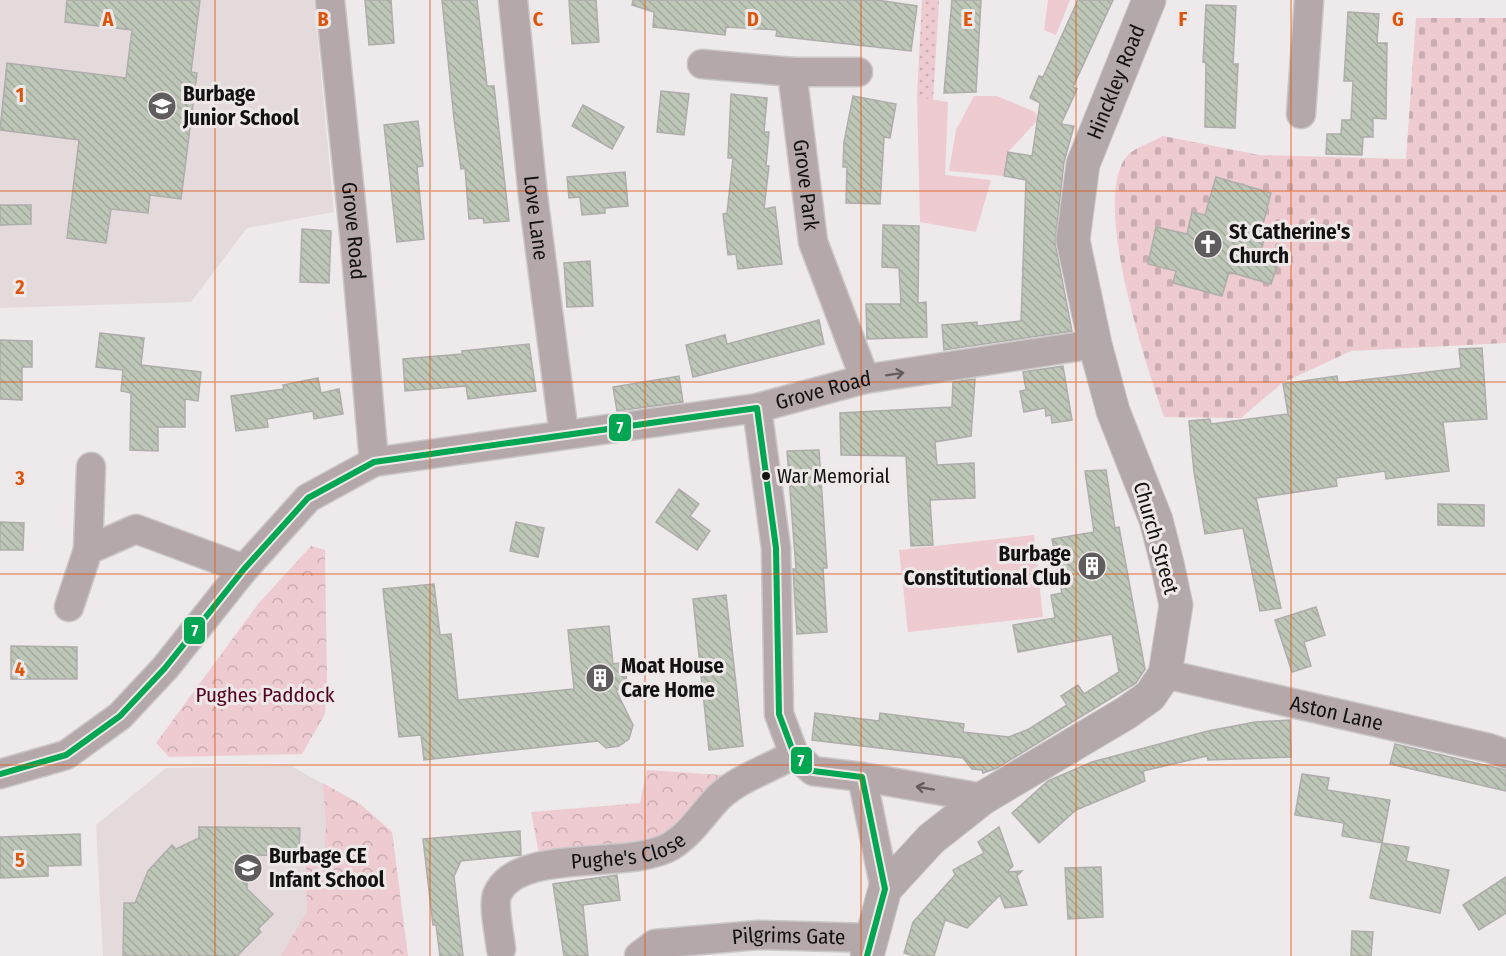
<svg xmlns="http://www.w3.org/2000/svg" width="1506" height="956" font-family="'Fira Sans Condensed',sans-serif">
	<defs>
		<pattern id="grass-dots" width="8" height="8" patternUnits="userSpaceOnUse" patternTransform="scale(1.5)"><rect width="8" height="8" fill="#edcbd1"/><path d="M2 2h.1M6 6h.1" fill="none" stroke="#caadb2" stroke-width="1.8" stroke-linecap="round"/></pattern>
		<pattern id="forest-crowns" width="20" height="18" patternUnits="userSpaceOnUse" patternTransform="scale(1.5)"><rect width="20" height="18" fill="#edcbd1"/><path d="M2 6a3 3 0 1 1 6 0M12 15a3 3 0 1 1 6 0" fill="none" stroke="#caadb2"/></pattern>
		<pattern id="cemetery-stones" width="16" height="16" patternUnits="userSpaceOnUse" patternTransform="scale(1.5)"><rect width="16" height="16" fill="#edcbd1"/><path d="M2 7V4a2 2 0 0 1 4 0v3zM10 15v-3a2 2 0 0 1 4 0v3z" fill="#caadb2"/></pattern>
		<pattern id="building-back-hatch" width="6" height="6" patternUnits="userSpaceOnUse" patternTransform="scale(1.5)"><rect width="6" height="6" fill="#bec6b8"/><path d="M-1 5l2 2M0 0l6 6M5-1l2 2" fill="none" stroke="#a2a99d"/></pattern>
	</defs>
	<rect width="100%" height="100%" fill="#eee9ea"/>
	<!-- built -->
	<path fill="#e4dadc" d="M0,0H314L334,212L247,228L191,302L0,308Z
		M291,766L360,804L392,832L408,956H103L96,825L166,768Z"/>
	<!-- grass -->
	<path fill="url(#grass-dots)" d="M922,0H939L933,100L917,97Z"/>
	<!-- forest -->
	<path fill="url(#forest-crowns)" d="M311,546L325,550L327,684L325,714L302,754L169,757L156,743L258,604Z
		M647,770L735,776L672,846L541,864L531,812L640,803Z
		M323,783L360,804L392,832L408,956H281L307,911L306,862L324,861L326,824Z"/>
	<!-- cemetery -->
	<path fill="url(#cemetery-stones)" d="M1416,18H1506V343L1351,351L1282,383L1241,418L1164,417C1147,366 1090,200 1127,156C1135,147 1153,142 1163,136L1259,155L1406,159Z"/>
	<!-- garden -->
	<path fill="#edcbd1" d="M1048,0H1070L1056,35L1044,30Z
		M974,96H997L1035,112L1038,120L1008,152L1004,176L949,171L956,130Z
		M917,97L948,102L945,175L991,180L976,232L920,222Z
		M1034,535L1043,617L908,632L899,550Z"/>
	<!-- building -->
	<path fill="url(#building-back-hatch)" stroke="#afadac" stroke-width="1.5" d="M67,0H200L191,72L197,73L181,199L150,195L148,213L111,209L106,243L67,238L79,140L0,130L7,63L126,78L132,30L65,22Z
		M365,0H391L394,43L369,45Z
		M442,0H477L487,86H494L509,221L484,223L483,218L469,219L465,168L461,169L454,119Z
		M569,0H596L599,42L572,44Z
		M633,0H877L917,6L911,51L776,36L777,30L726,27L725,35L653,27L654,12L632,5Z
		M952,0H981L976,92L944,93Z
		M1078,0H1113L1073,87L1077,89L1061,124L1074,126L1064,162L1055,243L1072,331L944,350L942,325L977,322V326L1021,321L1026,180L1004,176L1008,152L1032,156L1040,103L1030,98L1039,76L1043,77Z
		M1206,5L1236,6L1233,64H1238L1235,128L1205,127L1206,63L1203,62Z
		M1348,12L1379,14L1377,43H1387L1386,119L1373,118V137H1363L1362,155L1326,154L1327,134H1341L1342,120H1351L1353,81H1344Z
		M661,91L689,94L684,135L657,132Z
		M731,94L767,98L764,132H769L766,166H769L764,209L775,207L782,264L738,269L736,254L728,255L723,214L727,213L733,158H728Z
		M853,96L896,104L890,138L884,137L880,204L846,203L847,167H843L844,142Z
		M583,105L624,127L612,149L572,126Z
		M418,121L423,166L417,167L424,239L397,242L384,125Z
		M625,172L628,206L605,208V213L582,215L580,197L569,198L567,177Z
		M1216,177L1271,193L1262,228L1267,230L1260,254L1279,260L1271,284L1229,272L1222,296L1173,283L1176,271L1148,264L1156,227L1187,234L1192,212L1205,215Z
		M0,205H31V224L0,225Z
		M883,225L919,226L918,303L926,302L927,337L867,339L866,304H901L899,268L882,267Z
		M302,229L331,231L329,283L300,282Z
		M590,261L593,306L567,307L564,263Z
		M819,320L824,344L693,377L686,345L725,335L727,344Z
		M100,333L144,338L141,365L201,372L198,401L185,399V427H158V451L130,450L131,393L121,391L123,370L96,367Z
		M0,340L32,341V367H22V400L0,399Z
		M529,344L536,391L468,399L466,386L405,391L403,359L462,354V351Z
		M1482,348L1487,419L1443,422L1449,471L1386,479L1385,471L1336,478L1337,486L1256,498L1281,608L1260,611L1243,528L1205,534L1194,472L1189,421L1210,419L1211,424L1288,414L1283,384L1337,376L1338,383L1461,368L1459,349Z
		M1063,366L1072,420L1052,423L1051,415L1046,416L1045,408L1024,412L1020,391L1026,390L1023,372Z
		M679,376L683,402L617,411L613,387Z
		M318,378L321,393L339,389L343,414L314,419L313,411L267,419L268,427L236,431L231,396L284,389L283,385Z
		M975,379L971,436L935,442L937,465L974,463L975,498L930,500L933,545L911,546L906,456L841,455L840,413L952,407L953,382Z
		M819,450L827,568H823L827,632L797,634L793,569H796L787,451Z
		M1106,470L1115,528L1119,527L1145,669L1136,683L997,768L983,773L982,770L972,769L963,758L812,740L815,713L879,721L880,713L964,724L963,732L1009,737L1029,729L1067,705L1061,696L1078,685L1084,694L1119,672L1112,634L1018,652L1013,625L1055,618L1051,595L1062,593L1052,539L1094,532L1085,471Z
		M679,489L699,504L690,516L710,531L697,550L656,522Z
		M1438,504L1484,505V526L1438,525Z
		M0,522L24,523L23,550H0Z
		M516,522L544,528L538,557L510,551Z
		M434,584L440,635L451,634L458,700L574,689L568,630L609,626L613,664L625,662L627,688L616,690L633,725L629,739L619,746L606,748L598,741L424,760L421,735L399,737L383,589Z
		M726,595L743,746L709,750L693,599Z
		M1316,607L1325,635L1304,642L1311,666L1292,672L1275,620Z
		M11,646L77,647V679H11Z
		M1290,720L1291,757L1208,760L1207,756L1143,771L1145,781L1076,810L1039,843L1012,813L1048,781L1092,762L1208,731L1255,722Z
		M1395,744L1506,770V791L1390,764Z
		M1302,774L1329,778L1327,790L1390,800L1382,843L1342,836L1344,823L1295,815Z
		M199,827L300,828L299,856L248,855L247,889L273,914L258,929L261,932L237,956H123L124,903H135L148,871L172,845L176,849L199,838Z
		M999,827L1013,866L1007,872L1022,871L1017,876L1027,905L1005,908L1000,895L967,928L945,920L934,956H915L904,953L913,922L955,875L953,870L984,853L978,842Z
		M520,831L521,855L461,861L454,876L463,956H440L436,925H433L423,839Z
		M80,834L81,865L48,866V876L0,878V837Z
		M1382,843L1409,847L1406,861L1449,870L1440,913L1370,898Z
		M1101,867L1103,917L1068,919L1065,868Z
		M617,875L620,900L583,905L588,956H564L553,884Z
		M1506,877V913L1479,930L1463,905Z
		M1352,931L1373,932L1371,956H1351Z"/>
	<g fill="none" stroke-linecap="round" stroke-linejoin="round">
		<!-- minor casing -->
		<g stroke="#cac7c8" stroke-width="31">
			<g id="minor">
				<path id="s1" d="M330,0L355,243L374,462"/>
				<path id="s2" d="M513,0L533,196L564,434"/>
				<path id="s3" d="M702,64L792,72L813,242L865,379"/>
				<path d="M792,72H858"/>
				<path d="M1301,114L1309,0"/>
				<path d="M757,408L776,548L779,714L794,754L813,771L862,777L885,889"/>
				<path d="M88,550L91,467"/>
				<path d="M69,607L88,550L136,529L244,569"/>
				<path id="s4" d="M1165,674L1489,748L1506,754"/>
				<path id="s5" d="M0,774L66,755L120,716L165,668L244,569L308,498L374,462L757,408L865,379L1095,344"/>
				<path d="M862,777L983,798"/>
				<path id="s6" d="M501,949C500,937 493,906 497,895C516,846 630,871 671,846C691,834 703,813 719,797C740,777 770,769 794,754"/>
				<path id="s7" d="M639,956L655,944L758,935L871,938"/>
			</g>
		</g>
		<!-- secondary casing -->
		<g stroke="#cac7c8" stroke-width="35">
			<g id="secondary">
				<path id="s8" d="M867,956L885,889L931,839L983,798L1126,713L1150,696L1165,674L1176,605L1167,563L1156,520L1113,411L1095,344L1073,240L1083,164L1149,0"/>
			</g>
		</g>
		<!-- minor -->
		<use href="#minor" stroke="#b5a8ab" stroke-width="28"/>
		<!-- secondary -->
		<use href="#secondary" stroke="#b3a8aa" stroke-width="33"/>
		<!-- bus-1 casing -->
		<g stroke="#efe8e9" stroke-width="10">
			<path id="bus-1" d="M0,774L66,755L120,716L165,668L244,569L308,498L374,462L757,408L776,548L779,714L794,754L813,771L862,777L885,889L867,956"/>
		</g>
		<!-- bus-1 -->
		<use href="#bus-1" stroke="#00a651" stroke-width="6"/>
	</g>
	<!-- one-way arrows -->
	<defs><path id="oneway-shaft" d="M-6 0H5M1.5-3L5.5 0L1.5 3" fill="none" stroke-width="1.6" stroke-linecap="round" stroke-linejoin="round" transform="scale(1.5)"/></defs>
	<g stroke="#645c5e">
		<use href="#oneway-shaft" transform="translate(895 374) rotate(-9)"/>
		<use href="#oneway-shaft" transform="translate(925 788) rotate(-170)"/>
	</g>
	<!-- grid -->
	<path fill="none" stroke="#dd550c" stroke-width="1.5" stroke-opacity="0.55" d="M215,0V956M430,0V956M645,0V956M861,0V956M1076,0V956M1291,0V956M0,191H1506M0,382H1506M0,574H1506M0,765H1506"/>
	<!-- icons -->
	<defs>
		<g id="school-disc" transform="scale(1.5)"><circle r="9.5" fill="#605d5e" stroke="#efe8e9"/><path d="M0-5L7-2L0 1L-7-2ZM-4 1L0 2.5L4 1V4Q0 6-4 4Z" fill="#fff"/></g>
		<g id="church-disc" transform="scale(1.5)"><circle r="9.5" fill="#605d5e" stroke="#efe8e9"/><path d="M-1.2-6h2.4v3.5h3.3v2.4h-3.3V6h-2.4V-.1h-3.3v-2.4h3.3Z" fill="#fff"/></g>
		<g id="building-disc" transform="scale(1.5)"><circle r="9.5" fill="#605d5e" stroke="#efe8e9"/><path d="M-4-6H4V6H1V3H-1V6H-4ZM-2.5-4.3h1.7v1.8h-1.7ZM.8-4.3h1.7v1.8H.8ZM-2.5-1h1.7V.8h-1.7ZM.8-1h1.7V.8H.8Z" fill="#fff"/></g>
	</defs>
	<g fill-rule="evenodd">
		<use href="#school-disc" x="162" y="106"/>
		<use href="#church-disc" x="1208" y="244"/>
		<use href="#building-disc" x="1092" y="566"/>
		<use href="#building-disc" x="600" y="678"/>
		<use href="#school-disc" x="248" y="868"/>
	</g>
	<!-- markers -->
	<circle fill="#131112" stroke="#efe8e9" stroke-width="2" cx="766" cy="476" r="5"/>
	<g text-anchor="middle" stroke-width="6" stroke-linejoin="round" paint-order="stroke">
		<!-- bus labels -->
		<g font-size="20" fill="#131112" stroke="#efe8e9" text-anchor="start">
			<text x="777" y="483">War Memorial</text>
		</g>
		<!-- street labels -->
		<g font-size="21" fill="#131112" stroke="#efe8e9">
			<text dy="7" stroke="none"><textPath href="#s8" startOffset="1041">Hinckley Road</textPath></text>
			<text dy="7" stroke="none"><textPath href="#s3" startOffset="204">Grove Park</textPath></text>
			<text dy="7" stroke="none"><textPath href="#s2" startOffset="219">Love Lane</textPath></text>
			<text dy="7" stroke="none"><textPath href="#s1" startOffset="232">Grove Road</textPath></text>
			<text dy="7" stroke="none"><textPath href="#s5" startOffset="954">Grove Road</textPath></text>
			<text transform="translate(1156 538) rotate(74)" y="7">Church Street</text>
			<text dy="7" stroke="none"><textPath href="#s4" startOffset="176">Aston Lane</textPath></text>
			<text dy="7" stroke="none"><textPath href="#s6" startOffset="198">Pughe's Close</textPath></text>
			<text dy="7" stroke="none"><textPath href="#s7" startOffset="154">Pilgrims Gate</textPath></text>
		</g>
		<!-- poi labels -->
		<g font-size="21" font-weight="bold" fill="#131112" stroke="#efe8e9" text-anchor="start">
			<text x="183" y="101">Burbage<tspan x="183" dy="24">Junior School</tspan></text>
			<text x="1229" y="239">St Catherine's<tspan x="1229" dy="24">Church</tspan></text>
			<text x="1071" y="561" text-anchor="end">Burbage<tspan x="1071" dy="24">Constitutional Club</tspan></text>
			<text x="621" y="673">Moat House<tspan x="621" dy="24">Care Home</tspan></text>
			<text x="269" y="863">Burbage CE<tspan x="269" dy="24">Infant School</tspan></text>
		</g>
		<!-- park labels -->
		<g font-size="21" fill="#530021" stroke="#efe8e9">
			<text x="265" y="702">Pughes Paddock</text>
		</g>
	</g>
	<g font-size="20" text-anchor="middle" font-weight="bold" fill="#dd550c" stroke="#efe8e9" stroke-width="6" stroke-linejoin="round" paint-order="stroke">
		<text x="108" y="26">A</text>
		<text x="323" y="26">B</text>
		<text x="538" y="26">C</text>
		<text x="753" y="26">D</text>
		<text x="968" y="26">E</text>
		<text x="1183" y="26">F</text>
		<text x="1398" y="26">G</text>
		<text x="20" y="102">1</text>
		<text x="20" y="294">2</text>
		<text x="20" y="485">3</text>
		<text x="20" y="676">4</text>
		<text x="20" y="867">5</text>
	</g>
	<g stroke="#efe8e9" stroke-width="2">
		<rect x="608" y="413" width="24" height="29" rx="6" fill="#00a651"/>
		<rect x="183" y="616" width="23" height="29" rx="6" fill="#00a651"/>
		<rect x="790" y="746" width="23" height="29" rx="6" fill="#00a651"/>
	</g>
	<g font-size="16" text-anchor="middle" font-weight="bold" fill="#fff">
		<text x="620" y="433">7</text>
		<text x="195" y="636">7</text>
		<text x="801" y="766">7</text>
	</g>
</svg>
